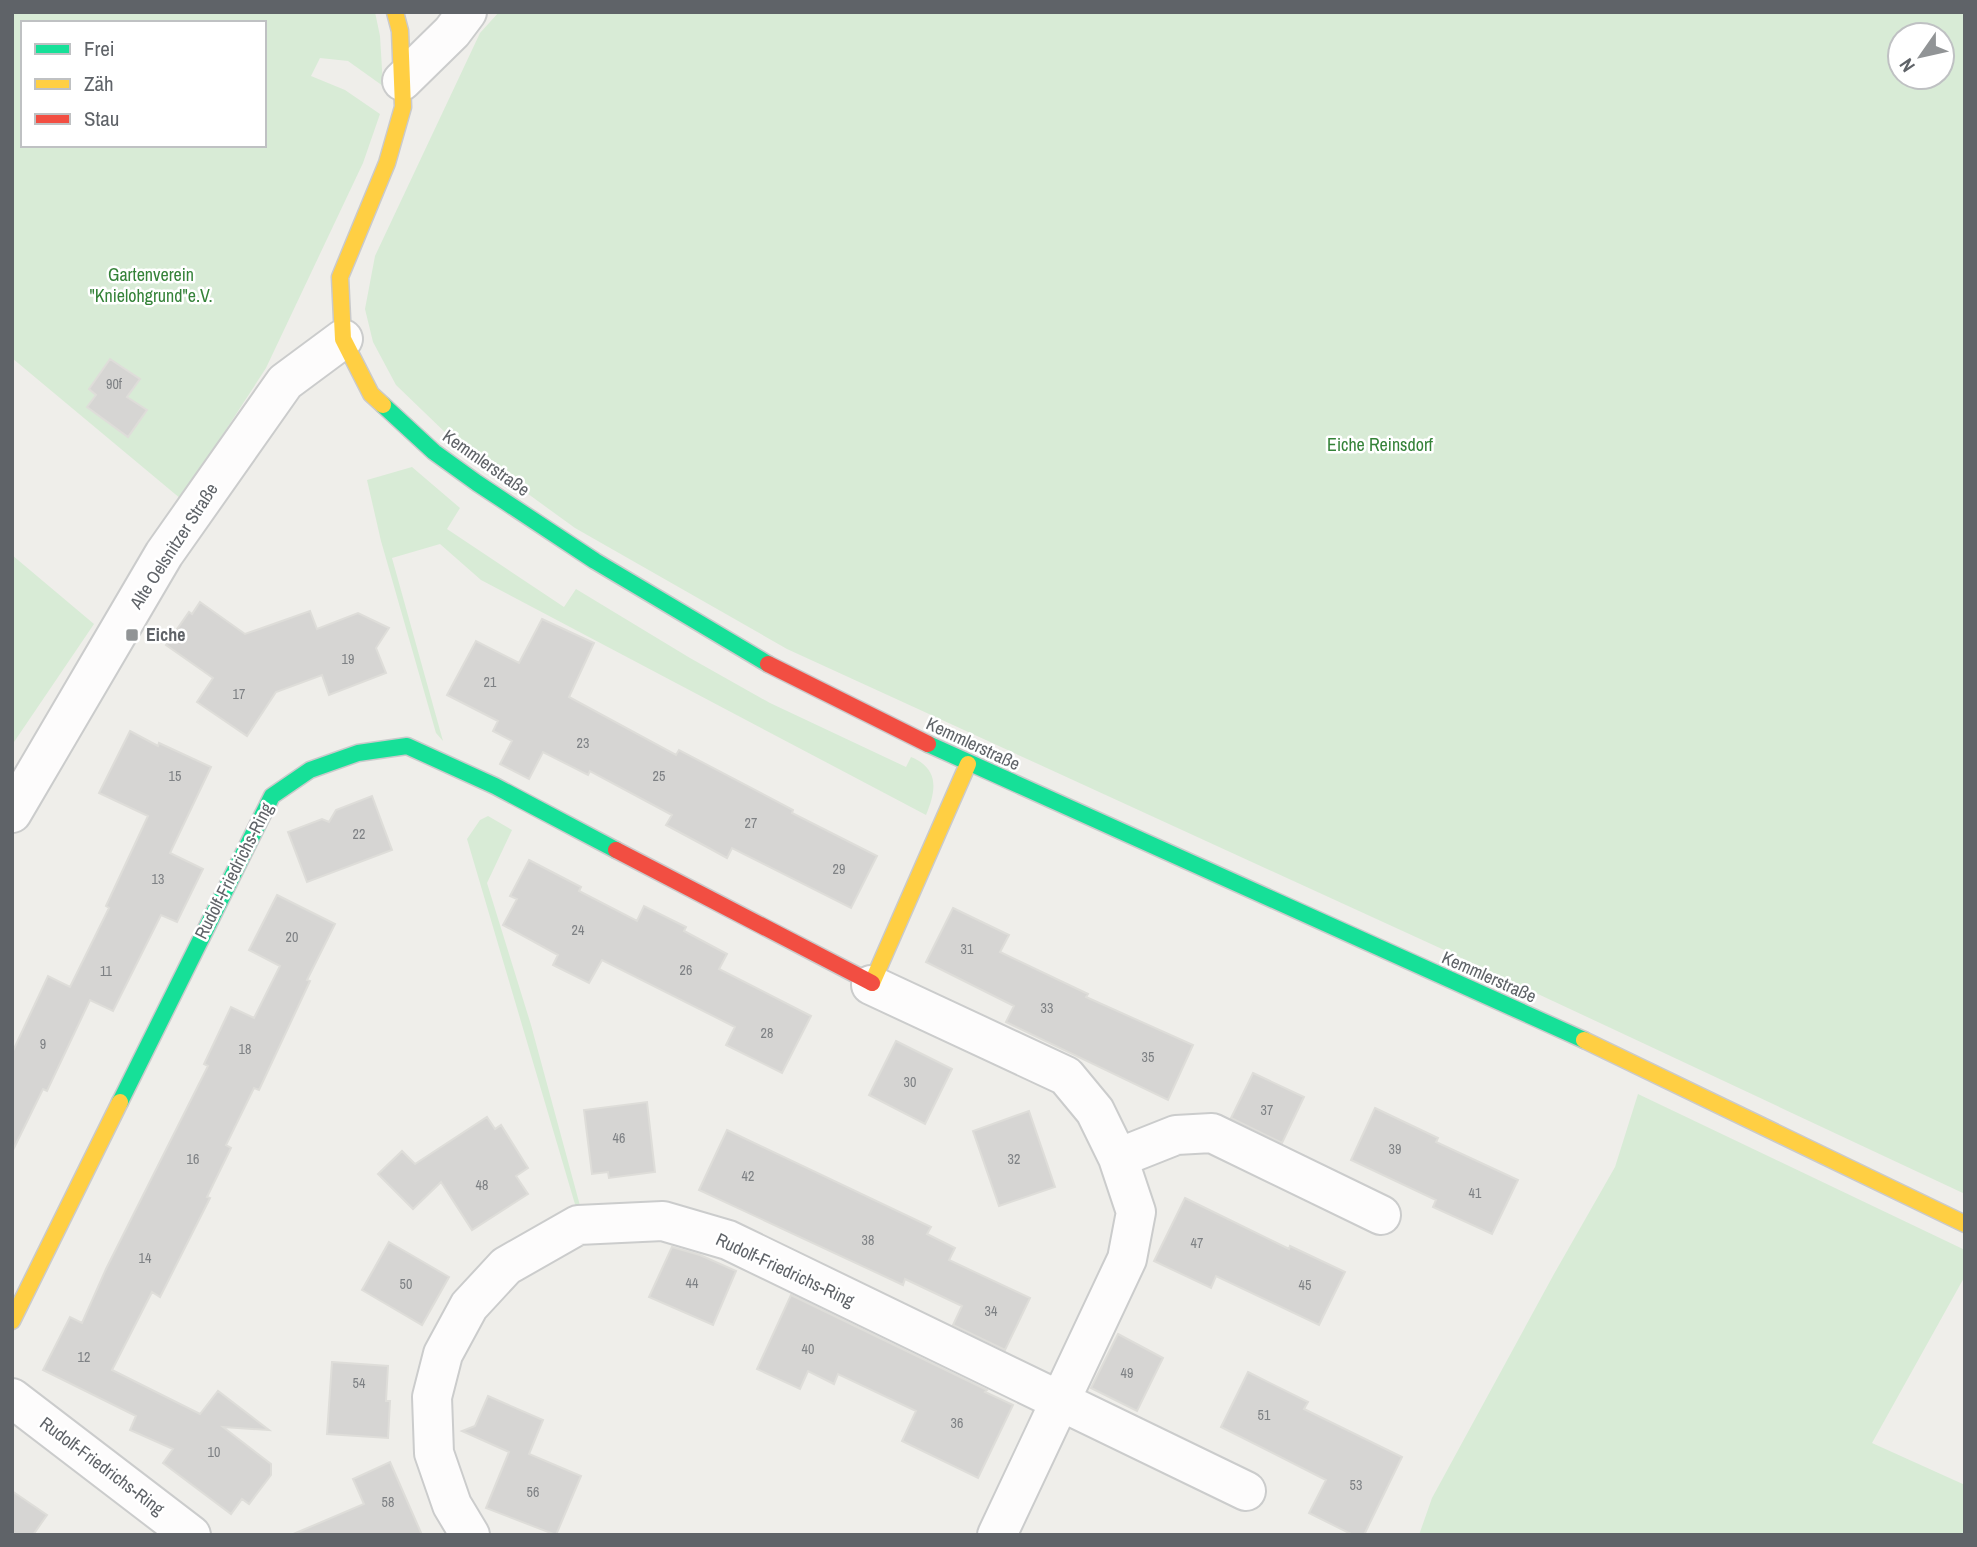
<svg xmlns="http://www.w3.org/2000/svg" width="1977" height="1547" font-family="'Archivo Narrow',sans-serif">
	<rect width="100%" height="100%" fill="#efeeea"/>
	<!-- green -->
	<path fill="#d8ebd6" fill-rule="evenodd" d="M12,12H375L380,36L383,86L348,61L320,58L311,76L345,90L380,114L363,163L266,368L181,499L12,358ZM23,23H264V145H23Z
		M499,12H1965V1194L1442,949L787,649L575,528L451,438L396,385L373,342L365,309L375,256L480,33ZM1900,35H1942V77H1900Z
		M412,467L460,508L447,529L564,607L576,589L690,658L770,703L906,767L911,757C940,769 936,791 926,815L481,580L440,544L392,558L443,741L436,733L381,541L367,480Z
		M12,555L94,624L12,745Z
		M488,816L512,830L487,883L531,1025L582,1213L577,1211L467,839L480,820Z
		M1638,1094L1965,1250V1276L1872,1443L1965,1485V1535H1419L1432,1498L1554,1274L1615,1167Z"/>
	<!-- building -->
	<path fill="#d6d5d3" stroke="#deddd9" stroke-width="2" d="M110,359L140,379L127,397L147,410L128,437L87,407L96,395L89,389Z
		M200,602L245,634L310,611L317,629L358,613L389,628L376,648L386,673L329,695L322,675L276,692L247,736L197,702L213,678L166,645L189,612L192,614Z
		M542,619L594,643L569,697L676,755L679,750L793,810L792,813L877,856L851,908L732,848L727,858L707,847L666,825L672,815L590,771L588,775L543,752L529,779L500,764L512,741L493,731L498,721L447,695L476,641L519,663Z
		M130,731L158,746L159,743L211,767L170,853L203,869L177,922L161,915L113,1011L90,1000L47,1091L43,1089L12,1152V1053L48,976L70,987L109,908L106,906L148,816L99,793Z
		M372,796L392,850L307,882L288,832L322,819L329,822L336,810Z
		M529,860L581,887L579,891L637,921L644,906L686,927L684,931L727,954L719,969L811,1016L782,1073L726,1045L735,1027L602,960L589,983L553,965L558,955L503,925L517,899L510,896Z
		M277,895L335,924L307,980L310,981L259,1090L254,1088L226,1145L231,1148L207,1197L210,1198L160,1297L152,1292L112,1370L200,1414L218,1391L269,1430L223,1427L271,1464V1475L249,1504L242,1499L231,1514L163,1463L173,1449L130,1430L136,1416L43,1370L70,1317L82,1323L106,1269L208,1066L204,1064L231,1007L254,1018L280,966L249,950Z
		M953,908L1009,935L1000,952L1088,994L1086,997L1193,1045L1168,1100L1006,1022L1014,1006L926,962Z
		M896,1041L952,1069L925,1124L869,1095Z
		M1253,1073L1304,1097L1282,1143L1231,1118Z
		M647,1102L655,1172L609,1178L608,1172L592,1174L584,1110Z
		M1375,1108L1438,1138L1436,1142L1518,1180L1492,1234L1433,1207L1436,1200L1351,1160Z
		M1029,1111L1055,1187L999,1206L973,1131Z
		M487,1117L495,1129L501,1125L528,1168L516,1176L528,1194L472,1230L441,1182L413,1209L378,1174L402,1151L415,1164Z
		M727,1130L931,1227L927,1234L955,1248L949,1260L1030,1298L1005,1350L953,1325L962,1306L905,1279L903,1285L699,1190Z
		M1185,1198L1289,1249L1290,1246L1345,1272L1319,1325L1216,1276L1211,1288L1154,1261Z
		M389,1242L449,1277L422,1325L362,1290Z
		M672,1247L700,1255L736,1271L713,1325L649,1297Z
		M791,1295L987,1390L985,1392L1013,1405L978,1478L902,1441L916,1411L838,1374L834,1384L808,1371L800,1389L757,1369Z
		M1118,1334L1163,1358L1137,1411L1091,1388Z
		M332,1362L388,1366L386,1401H390L388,1438L327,1434Z
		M1248,1372L1308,1402L1304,1409L1402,1457L1364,1535H1353L1309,1513L1326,1480L1221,1427Z
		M488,1396L543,1420L529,1454L581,1476L556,1535L486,1508L509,1452L462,1431L475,1426Z
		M390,1462L422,1535H291L364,1504L353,1479Z
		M12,1491L47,1515L33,1535H12Z"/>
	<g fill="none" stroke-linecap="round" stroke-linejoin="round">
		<!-- street casing -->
		<g stroke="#cbcccc" stroke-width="42">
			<path id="street" d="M402,81L452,32L467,12
				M12,813L164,554L285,382L343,339
				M871,985L1066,1076L1095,1111L1118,1158L1136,1212L1127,1259L997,1535
				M1118,1158L1176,1135L1212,1133L1381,1215
				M12,1398L191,1535
				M470,1535L452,1505L434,1453L432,1397L443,1354L469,1306L506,1266L578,1225L663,1221L728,1240L1246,1491"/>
		</g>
		<!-- fast casing -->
		<g stroke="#cacacb" stroke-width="19">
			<path id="fast" d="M383,405L434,452L477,483L595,561L768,664
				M928,744L1584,1040
				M120,1102L272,796L310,770L358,753L407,746L495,786L616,850"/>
		</g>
		<!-- slow casing -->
		<g stroke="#cacacb" stroke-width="19">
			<path id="slow" d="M383,405L371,394L343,339L340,277L387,163L403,107L400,31L395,12
				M872,983L968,764
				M1584,1040L1965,1224
				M12,1321L120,1102"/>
		</g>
		<!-- jam casing -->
		<g stroke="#cacacb" stroke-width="19">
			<path id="jam" d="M768,664L928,744
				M616,850L872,983"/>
		</g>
		<!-- street -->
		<use href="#street" stroke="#fdfcfc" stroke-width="38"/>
		<!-- fast -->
		<use href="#fast" stroke="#16e098" stroke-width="16"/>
		<!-- slow -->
		<use href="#slow" stroke="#ffcf43" stroke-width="16"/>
		<!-- jam -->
		<use href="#jam" stroke="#f24e42" stroke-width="16"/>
	</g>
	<!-- markers -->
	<rect fill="#919496" stroke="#fff" stroke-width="2.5" x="125" y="628" width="14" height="14" rx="3.5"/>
	<g text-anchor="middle" stroke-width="5" stroke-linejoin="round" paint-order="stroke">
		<!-- number labels -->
		<g font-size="14" fill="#7e8184">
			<text x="114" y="389">90f</text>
			<text x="348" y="664">19</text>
			<text x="490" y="687">21</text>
			<text x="239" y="699">17</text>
			<text x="583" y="748">23</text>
			<text x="175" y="781">15</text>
			<text x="659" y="781">25</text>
			<text x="751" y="828">27</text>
			<text x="359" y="839">22</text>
			<text x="839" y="874">29</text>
			<text x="158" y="884">13</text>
			<text x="578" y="935">24</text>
			<text x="292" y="942">20</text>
			<text x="967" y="954">31</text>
			<text x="686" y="975">26</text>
			<text x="106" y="976">11</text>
			<text x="1047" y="1013">33</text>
			<text x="767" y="1038">28</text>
			<text x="43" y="1049">9</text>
			<text x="245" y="1054">18</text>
			<text x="1148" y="1062">35</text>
			<text x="910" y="1087">30</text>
			<text x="1267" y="1115">37</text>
			<text x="619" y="1143">46</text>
			<text x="1395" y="1154">39</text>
			<text x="193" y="1164">16</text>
			<text x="1014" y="1164">32</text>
			<text x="748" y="1181">42</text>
			<text x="482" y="1190">48</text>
			<text x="1475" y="1198">41</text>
			<text x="868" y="1245">38</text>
			<text x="1197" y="1248">47</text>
			<text x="145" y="1263">14</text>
			<text x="692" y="1288">44</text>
			<text x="406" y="1289">50</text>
			<text x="1305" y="1290">45</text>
			<text x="991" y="1316">34</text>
			<text x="808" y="1354">40</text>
			<text x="84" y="1362">12</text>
			<text x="1127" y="1378">49</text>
			<text x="359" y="1388">54</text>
			<text x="1264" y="1420">51</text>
			<text x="957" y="1428">36</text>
			<text x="214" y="1457">10</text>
			<text x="1356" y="1490">53</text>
			<text x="533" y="1497">56</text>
			<text x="388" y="1507">58</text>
		</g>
		<!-- park labels -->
		<g font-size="18" fill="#348238" stroke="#fff">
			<text x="151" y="281">Gartenverein<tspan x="151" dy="21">"Knielohgrund"e.V.</tspan></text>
			<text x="1380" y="451">Eiche Reinsdorf</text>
		</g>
		<!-- street labels -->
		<g font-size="18" fill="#5f6368" stroke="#fff">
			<text transform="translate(486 463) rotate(35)" y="6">Kemmlerstraße</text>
			<text transform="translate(174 546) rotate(-57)" y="6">Alte Oelsnitzer Straße</text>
			<text transform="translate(973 744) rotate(25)" y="6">Kemmlerstraße</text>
			<text transform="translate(234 871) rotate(-63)" y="6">Rudolf-Friedrichs-Ring</text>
			<text transform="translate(1489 977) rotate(24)" y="6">Kemmlerstraße</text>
			<text transform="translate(785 1270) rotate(25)" y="6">Rudolf-Friedrichs-Ring</text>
			<text transform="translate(102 1466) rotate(37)" y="6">Rudolf-Friedrichs-Ring</text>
		</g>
		<!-- poi labels -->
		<g font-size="18" font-weight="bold" fill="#5f6368" stroke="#fff" text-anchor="start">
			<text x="146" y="641">Eiche</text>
		</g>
	</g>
	<!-- border -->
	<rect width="1977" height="1547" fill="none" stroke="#5f6368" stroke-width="28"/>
	<!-- legend -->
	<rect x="21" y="21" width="245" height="126" fill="#ffffff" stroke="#bfc1c3" stroke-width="2"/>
	<rect x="35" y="44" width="35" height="10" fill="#16e098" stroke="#bfc1c3" stroke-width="2"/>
	<text x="84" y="56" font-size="21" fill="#5f6368">Frei</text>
	<rect x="35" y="79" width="35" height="10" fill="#ffcf43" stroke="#bfc1c3" stroke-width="2"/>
	<text x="84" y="91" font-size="21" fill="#5f6368">Zäh</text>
	<rect x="35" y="114" width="35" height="10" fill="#f24e42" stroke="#bfc1c3" stroke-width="2"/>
	<text x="84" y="126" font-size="21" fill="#5f6368">Stau</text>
	<!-- north arrow -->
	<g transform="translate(1921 56) rotate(236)"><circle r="33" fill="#ffffff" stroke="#bfc1c3" stroke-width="2"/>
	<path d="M0-5L12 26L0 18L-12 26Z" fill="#919496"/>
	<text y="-10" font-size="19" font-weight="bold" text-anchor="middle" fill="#5f6368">N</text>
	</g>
</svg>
